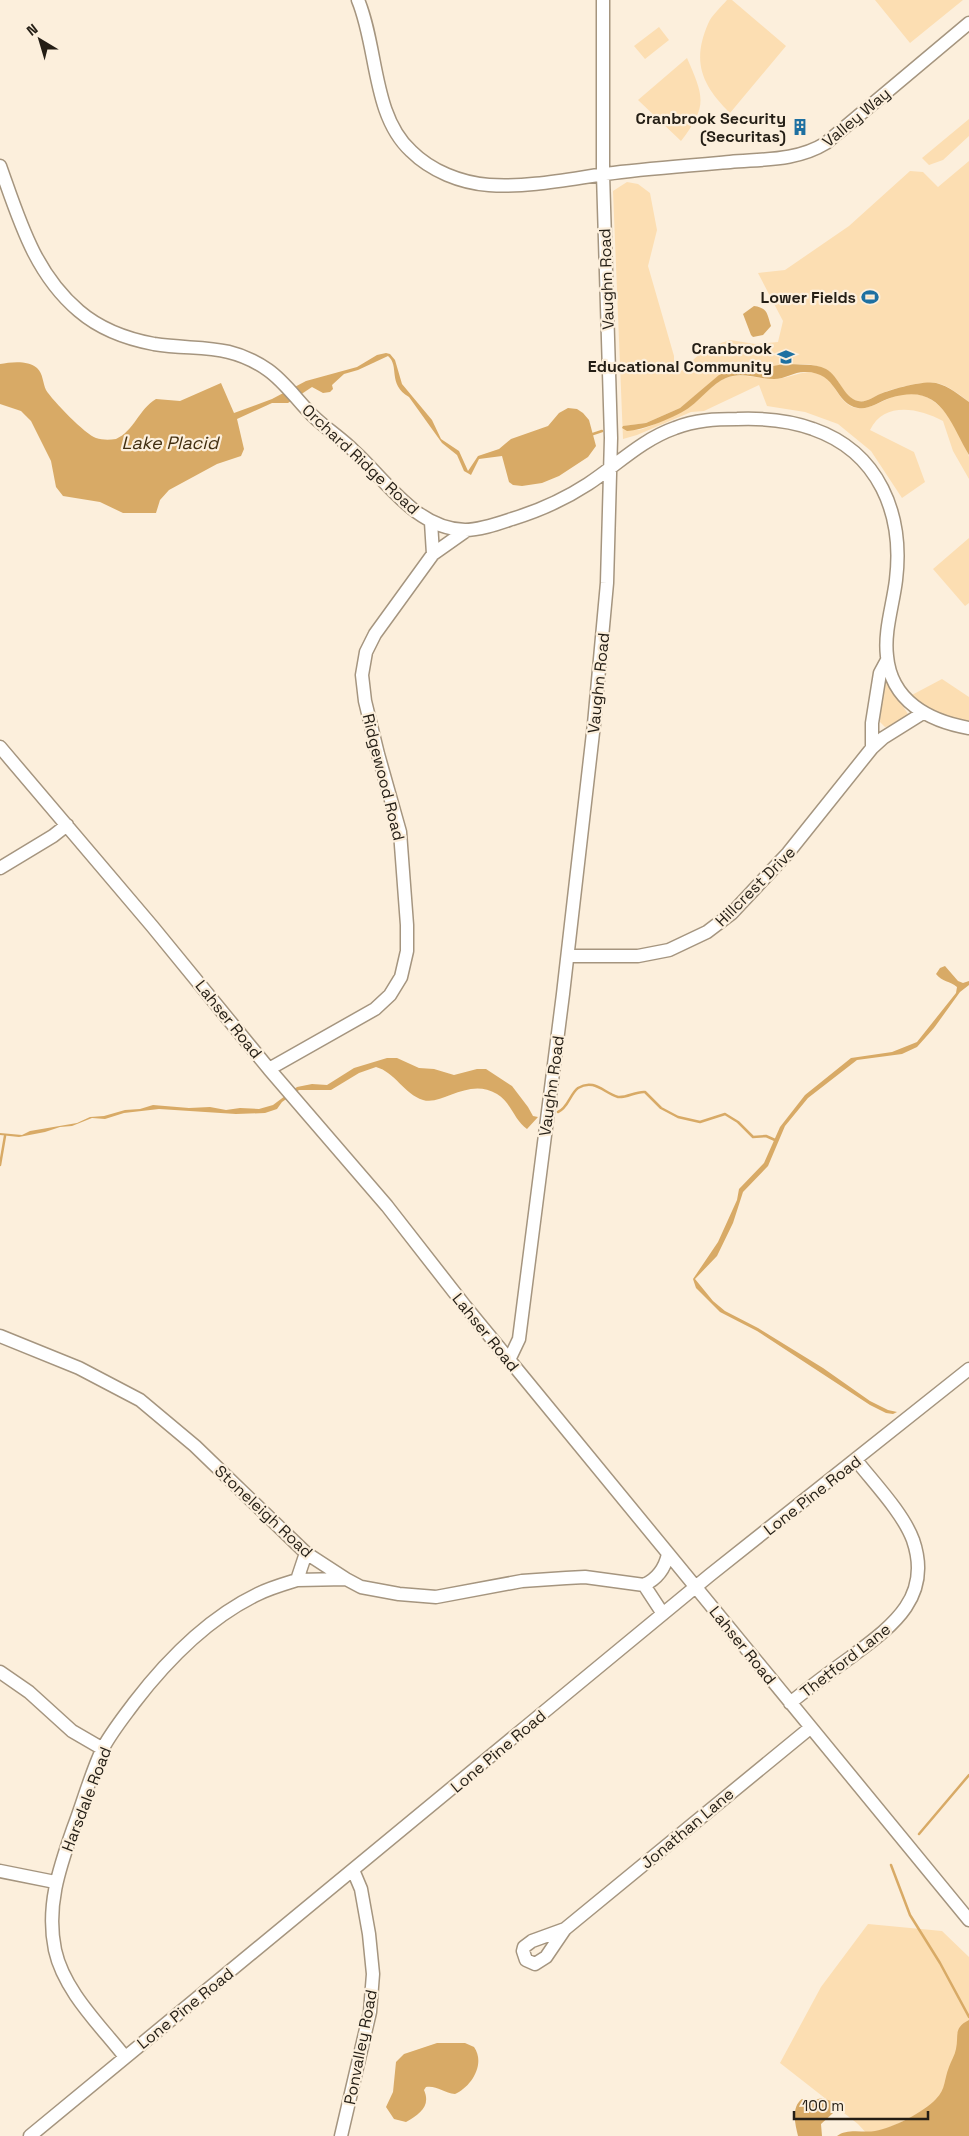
<svg xmlns="http://www.w3.org/2000/svg" width="969" height="2136" font-family="'Space Grotesk',sans-serif">
	<rect width="100%" height="100%" fill="#fcefdc"/>
	<!-- green -->
	<path fill="#fcdeb2" d="M727,0H732L786,46L730,113C703,86 691,63 708,24C711,16 721,7 727,0Z
		M875,0H963L910,43Z
		M659,27L669,40L645,59L634,46Z
		M687,58C704,97 708,106 681,141L638,100Z
		M969,119V136L943,160L929,165L922,158Z
		M969,161V402C960,395 948,385 936,383C920,381 894,388 880,394C873,397 866,403 858,401C846,399 840,382 832,374C815,357 774,365 755,373L748,368L723,373L680,408L646,423L624,426C628,427 634,430 638,430C644,430 684,411 690,407C701,398 714,381 729,377C744,373 758,379 774,379C790,379 809,365 825,377C836,385 841,406 857,408C872,410 888,396 904,394C934,389 953,419 963,443C965,447 968,452 969,457C969,464 969,472 969,479L953,451L943,421C919,408 884,401 870,430L914,452L925,482L902,498L871,451L838,424L805,412L767,406L759,385L704,411L691,412L637,435L623,439L613,191L627,182L638,184L650,193L657,230L648,266L674,356V372H680L706,348L730,340L755,344L778,342L783,321L758,273L785,270L849,226L910,171L923,172L938,187Z
		M969,538V603L965,606L933,569Z
		M942,679L969,697V723L932,713L910,696Z
		M887,682L908,714L891,726L885,727L880,722L881,696L884,683Z
		M868,1924L942,1931L969,1957V2093L869,2136L858,2124L780,2063L821,1987Z"/>
	<!-- water -->
	<path fill="#d8aa66" d="M754,306C768,308 767,314 771,326L763,335L753,337L751,335L743,314Z
		M386,353L390,354L395,360L402,384L432,420L441,439L459,451L468,471L478,456L499,449L511,439L548,426L559,413L568,408L577,409L583,413L589,420L596,446L588,457L559,476L542,483L522,486L513,485L509,482L502,456L479,459L471,475L464,471L457,455L442,443L409,397C387,384 400,366 388,356L358,370L344,374L332,385L333,389L330,392L323,393L312,387L288,403H272L237,419L244,449L241,456L217,464L169,490L160,500L156,513H123L100,502L63,496L56,487L51,461L31,421L21,411L0,404V364C11,362 28,360 37,368C43,373 43,384 46,390C52,400 86,435 96,438C102,440 109,440 116,439C134,431 139,409 156,399L180,401L221,383L234,413L272,399L306,381L357,367L377,355Z
		M784,364C797,365 814,363 826,369C839,376 844,398 858,401C866,403 873,397 880,394C892,389 924,380 936,383C949,386 959,395 969,402V455C949,421 941,382 890,398C880,401 869,410 858,408C834,404 838,371 804,372C794,372 785,379 774,379C758,379 741,371 726,378C712,384 702,398 690,407C679,416 641,431 627,431L622,428L623,426L646,423L680,408L719,375L727,371L748,368L755,373L768,367Z
		M945,966L958,981L963,983L969,981V985L960,992L934,1028L917,1047L902,1054L857,1060L808,1098L785,1126L768,1166L743,1192L733,1223L717,1256L695,1279L713,1301L725,1311L758,1328L823,1368L870,1401L888,1410L897,1412L893,1414L886,1413L870,1405L757,1331L720,1312L696,1288L693,1279L718,1242L737,1200L739,1189L764,1163L780,1127L805,1095L851,1058L892,1052L917,1042L956,993L957,987C950,981 942,982 936,974L940,968Z
		M387,1058H397L419,1068L434,1069L454,1075L477,1069H486L512,1086L528,1107L533,1116L538,1117L527,1129C514,1120 511,1102 497,1094C468,1077 443,1106 423,1100C404,1094 395,1072 376,1067L359,1073L331,1090H299L282,1102L277,1109L265,1113L236,1114L159,1109L124,1113L105,1119L92,1118L72,1126L60,1127L45,1132L19,1137L0,1135V1133L22,1135L30,1131L77,1123L90,1117L104,1116L125,1110L140,1109L153,1105L189,1108L210,1107L226,1110L240,1108L259,1109L273,1105L297,1087L312,1084L327,1085L354,1068Z
		M969,2020V2136H837C847,2128 863,2133 875,2131C893,2128 924,2112 936,2099C946,2089 944,2079 949,2067C951,2061 955,2055 956,2049C959,2035 953,2028 969,2020Z
		M437,2043H465L474,2047C486,2064 471,2087 455,2094C444,2093 436,2085 426,2087L424,2090C431,2106 420,2114 406,2122L394,2119L386,2107L393,2092L396,2062L404,2054Z
		M822,2098L831,2101L836,2107L833,2113L821,2124L822,2136H798C795,2124 791,2107 802,2099L811,2101Z"/>
	<g fill="none" stroke-linecap="round" stroke-linejoin="round">
		<!-- stream -->
		<path stroke="#d8aa66" stroke-width="2.5" d="M590,435L602,431
			M558,1112C568,1108 570,1094 578,1088C594,1078 604,1093 618,1097C627,1098 636,1091 645,1092L661,1108L678,1117L700,1122L725,1114L738,1122L753,1137L766,1136L775,1140
			M0,1165L5,1136
			M919,1834L969,1775
			M891,1865L910,1915L940,1963L969,2017"/>
		<!-- minor casing -->
		<g stroke="#a5957f" stroke-width="15">
			<path id="minor" d="M358,0C378,48 372,115 411,151C431,171 461,183 489,185C533,188 578,177 621,172C657,168 694,165 730,162C763,159 797,161 826,143L969,23
				M0,166C19,219 34,273 79,311C100,329 127,339 154,344C198,351 228,342 268,370C285,382 297,400 312,415C325,428 341,438 354,451C386,480 416,529 465,530C480,530 497,524 512,519C538,511 565,499 588,484C617,465 641,440 675,428C695,420 716,419 737,419C763,418 789,420 813,429C879,452 904,514 896,580C893,605 884,631 887,656C891,701 929,721 969,728
				M433,554L467,530
				M0,747L152,926L269,1069L387,1206L465,1306L969,1920
				M872,748L883,738L923,713
				M0,868L53,836L67,825
				M568,956H638L669,950L707,932L732,913L788,853L872,748V723L880,673L887,660
				M269,1069L375,1009L390,995L401,977L407,951V925L400,832L378,754L365,701L362,675L366,652L375,634L433,554L431,522
				M0,1336L79,1368L140,1400L195,1446L306,1553L346,1579L361,1587L399,1594L436,1597L522,1581L566,1578L585,1577L644,1585L663,1614
				M509,1360L519,1339L563,994L594,724L607,583L611,438L603,174V0
				M297,1580L346,1579
				M644,1585C657,1579 665,1568 668,1554
				M0,1672L29,1692L72,1731L103,1749
				M790,1703C810,1687 830,1672 851,1657C891,1627 933,1598 913,1540C903,1513 874,1483 856,1460
				M0,1871L55,1882
				M565,1929L546,1957L535,1964L526,1960L523,1951L524,1947L532,1941L565,1929L810,1728
				M125,2057C100,2025 64,1991 55,1950C46,1907 59,1869 73,1829C83,1803 90,1776 102,1750C110,1734 123,1718 134,1703C167,1660 208,1618 258,1594C270,1588 284,1584 297,1580L306,1553
				M30,2136L710,1575L969,1369
				M341,2136L370,2012L373,1974L369,1934L361,1889L353,1870"/>
		</g>
		<!-- minor -->
		<use href="#minor" stroke="#fff" stroke-width="12"/>
	</g>
	<!-- icons -->
	<defs>
		<g id="building-bare" transform="scale(1.35)"><path d="M-4-6H4V6H1V3H-1V6H-4ZM-2.5-4.3h1.7v1.8h-1.7ZM.8-4.3h1.7v1.8H.8ZM-2.5-1h1.7V.8h-1.7ZM.8-1h1.7V.8H.8Z" fill="#1e70a1" stroke="#fcefdc" stroke-width="2.5" paint-order="stroke"/></g>
		<g id="stadium-bare" transform="scale(1.35)"><path d="M0-5a6.5 5 0 1 0 0 10a6.5 5 0 1 0 0-10ZM-3.5-1.8h7v3.6h-7Z" fill="#1e70a1" stroke="#fcefdc" stroke-width="2.5" paint-order="stroke"/></g>
		<g id="school-bare" transform="scale(1.35)"><path d="M0-5L7-2L0 1L-7-2ZM-4 1L0 2.5L4 1V4Q0 6-4 4Z" fill="#1e70a1" stroke="#fcefdc" stroke-width="2.5" paint-order="stroke"/></g>
	</defs>
	<g fill-rule="evenodd">
		<use href="#building-bare" x="800" y="127"/>
		<use href="#stadium-bare" x="870" y="297"/>
		<use href="#school-bare" x="786" y="357"/>
	</g>
	<g text-anchor="middle" stroke-width="4.5" stroke-linejoin="round" paint-order="stroke">
		<!-- street labels -->
		<g font-size="16" fill="#241e15" stroke="#fcefdc">
			<text transform="translate(856 117) rotate(-40)" y="6">Valley Way</text>
			<text transform="translate(606 279) rotate(-92)" y="6">Vaughn Road</text>
			<text transform="translate(361 459) rotate(43)" y="6">Orchard Ridge Road</text>
			<text transform="translate(598 683) rotate(-84)" y="6">Vaughn Road</text>
			<text transform="translate(384 777) rotate(76)" y="6">Ridgewood Road</text>
			<text transform="translate(755 886) rotate(-45)" y="6">Hillcrest Drive</text>
			<text transform="translate(229 1019) rotate(51)" y="6">Lahser Road</text>
			<text transform="translate(551 1086) rotate(-82)" y="6">Vaughn Road</text>
			<text transform="translate(486 1332) rotate(51)" y="6">Lahser Road</text>
			<text transform="translate(812 1495) rotate(-38)" y="6">Lone Pine Road</text>
			<text transform="translate(264 1511) rotate(43)" y="6">Stoneleigh Road</text>
			<text transform="translate(743 1645) rotate(51)" y="6">Lahser Road</text>
			<text transform="translate(845 1660) rotate(-38)" y="6">Thetford Lane</text>
			<text transform="translate(498 1751) rotate(-40)" y="6">Lone Pine Road</text>
			<text transform="translate(86 1799) rotate(-69)" y="6">Harsdale Road</text>
			<text transform="translate(687 1828) rotate(-40)" y="6">Jonathan Lane</text>
			<text transform="translate(185 2008) rotate(-39)" y="6">Lone Pine Road</text>
			<text transform="translate(360 2047) rotate(-79)" y="6">Ponvalley Road</text>
		</g>
		<!-- poi labels -->
		<g font-size="16" font-weight="bold" fill="#241e15" stroke="#fcefdc" text-anchor="end">
			<text x="786" y="124">Cranbrook Security<tspan x="786" dy="18">(Securitas)</tspan></text>
			<text x="856" y="303">Lower Fields</text>
			<text x="772" y="354">Cranbrook<tspan x="772" dy="18">Educational Community</tspan></text>
		</g>
		<!-- water labels -->
		<g font-size="18" font-style="italic" fill="#422f11" stroke="#fcefdc">
			<text x="170" y="449">Lake Placid</text>
		</g>
	</g>
	<!-- north arrow -->
	<g transform="translate(40 40) rotate(322)" stroke="#fcefdc" stroke-width="4" paint-order="stroke">
	<path d="M0-4L9 19L0 12L-9 19Z" fill="#241e15"/>
	<text y="-8" font-size="14" font-weight="bold" text-anchor="middle" fill="#241e15">N</text>
	</g>
	<!-- scale -->
	<path d="M794 2111v8h134v-8" fill="none" stroke="#241e15" stroke-width="2.5"/>
	<text x="802" y="2111" font-size="15" fill="#241e15" stroke="#fcefdc" stroke-width="4" paint-order="stroke">100 m</text>
</svg>
